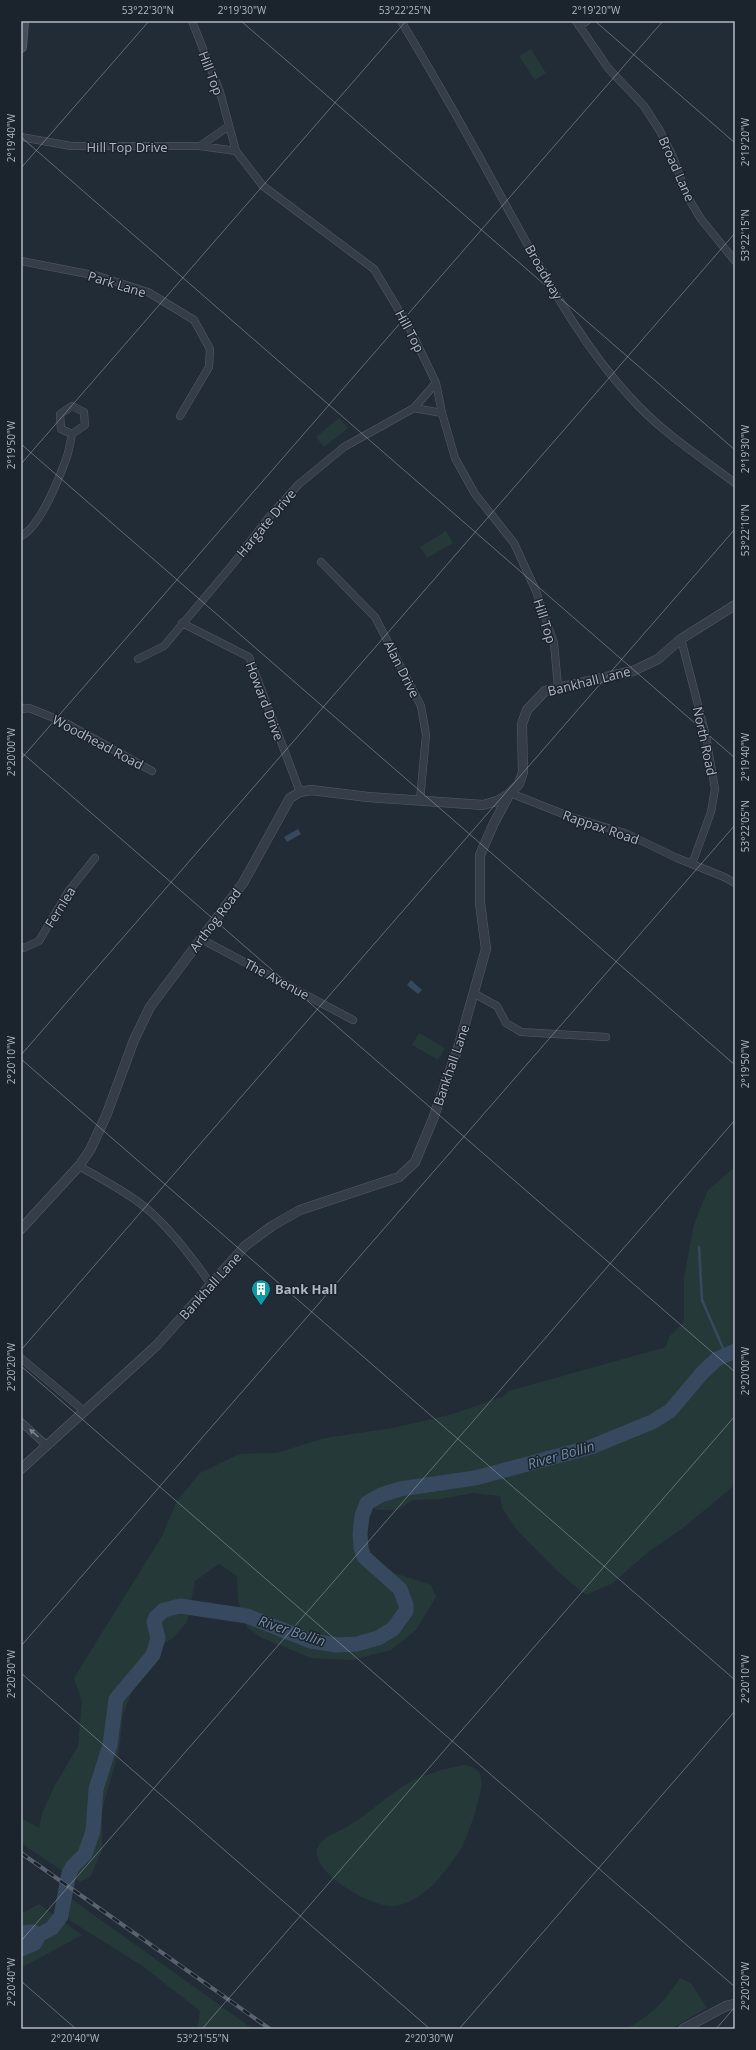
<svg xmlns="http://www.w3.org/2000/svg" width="756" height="2050" font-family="'Open Sans',sans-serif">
	<rect width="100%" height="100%" fill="#222c37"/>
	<!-- green -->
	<path fill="#253939" d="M531,49L546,73L535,80L519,56Z
		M339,418L348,428L324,447L316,437Z
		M446,531L453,543L427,558L420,547Z
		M419,1033L445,1048L438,1060L412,1045Z
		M735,1167V1485L683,1528L647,1553L613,1583L586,1595L557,1571L517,1530L502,1508L500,1496L473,1493L441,1499L413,1500L397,1510H376L367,1503L362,1516L361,1548L373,1566L431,1585L436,1597L416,1630L391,1650L352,1660L311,1658L260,1637L247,1627L238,1601L237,1576L219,1564L195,1581L187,1622L173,1638L145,1656L123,1715L119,1750L102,1810V1850L91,1876L79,1882L21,1843V1818L39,1828L42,1813L54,1787L78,1746L82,1701L74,1678L162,1536L177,1501L200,1473L239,1454L276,1453L325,1438L393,1428L453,1414L504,1396L509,1391L666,1347L669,1337L684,1322V1278L694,1224L708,1190Z
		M463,1765C472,1766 478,1768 481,1777C485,1789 468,1835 462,1847C456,1857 441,1877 433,1885C423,1894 412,1901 400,1905C379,1913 312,1874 317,1850C320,1836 340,1832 350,1825C372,1812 391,1791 414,1780C430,1773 446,1768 463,1765Z
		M70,1898L253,2029H197L200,2011L144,1967L69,1920Z
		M39,1904L82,1935L21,1968V1914Z
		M680,1978L691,1983L707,2008L671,2029H626C653,2014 663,2003 680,1978Z"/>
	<!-- water -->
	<path fill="#36495e" d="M298,829L301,834L287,842L284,837Z
		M411,980L422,990L418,994L407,985Z"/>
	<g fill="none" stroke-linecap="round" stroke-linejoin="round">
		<!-- stream -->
		<path stroke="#36495e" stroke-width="2.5" d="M699,1247L702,1300L726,1355"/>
		<!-- river -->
		<path stroke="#36495e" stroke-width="15" d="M21,1933L33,1932L39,1935L52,1928L61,1916L69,1873L73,1866L85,1854L93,1831L96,1789L110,1745L116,1699L153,1655L158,1638L154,1622L156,1617L164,1610L180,1606L247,1616L311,1641L336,1645L357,1644L378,1638L393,1629L406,1611V1605L400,1589L364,1557L361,1548L360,1533L362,1516L367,1503L381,1495L400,1489L475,1478L591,1447L652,1422L670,1411L703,1372L717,1359L735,1351
			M21,1949L35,1943L39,1935"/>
		<!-- minor casing -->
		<g stroke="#535c66" stroke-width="8">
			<path id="minor" d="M192,21L220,92L236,151L263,186L374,269L410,329L436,383L442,413L455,458L475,494L514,543L536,591L554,643L558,687
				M401,21C439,84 475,148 510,213C546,277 580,343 630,397C660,431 699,456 735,483
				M576,21L608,68L644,106L660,131L673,157L687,196L701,219L735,261
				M579,26L587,21
				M21,137L71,146H200L229,126
				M200,146L236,151
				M21,261L98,276L148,292L194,320L210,349L209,367L180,416
				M414,408L442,413
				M21,536C39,528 58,481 65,462C69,453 70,443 72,434L85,425L84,412L72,406L60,414L61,429L72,434
				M321,562L375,617L421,706L426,735L420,800
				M182,623L249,657L300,792
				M681,639L706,736L715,789L711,812L692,864
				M138,659L164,646L233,564L269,517L299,484L344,447L414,408L436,383
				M21,707L23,709L29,708L64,722L152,771
				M510,793L571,817L625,833L677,858L724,877L735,883
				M201,939L353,1020
				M21,947L24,948L39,941L68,892L95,858
				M475,994L497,1006L506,1023L521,1032L606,1037
				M79,1166C98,1177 119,1188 137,1201C165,1221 192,1257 212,1286
				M21,1358L84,1411
				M21,1422L46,1445"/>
		</g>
		<!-- tertiary casing -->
		<g stroke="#535c66" stroke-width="10">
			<path id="tertiary" d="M21,1229L79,1166L90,1150L106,1116L134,1040L150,1007L243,883L290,798L300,792L311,790L368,797L483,805L497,801L509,794
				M21,1469L157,1345L245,1246L272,1226L300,1210L399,1177L415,1162L433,1119L459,1045L486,949L480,903V855L494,823L510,793L519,784L523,772L522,724L527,710L545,691L633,671L658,659L681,639L735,605
				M683,2029L726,2006L735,2004"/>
		</g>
		<!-- secondary casing -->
		<g stroke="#535c66" stroke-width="12">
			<path id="secondary" d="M21,47L23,21"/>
		</g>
		<!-- minor -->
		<use href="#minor" stroke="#353e48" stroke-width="7"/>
		<!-- tertiary -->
		<use href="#tertiary" stroke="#353e48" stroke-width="9"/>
		<!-- secondary -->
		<use href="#secondary" stroke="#444e5b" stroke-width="10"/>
		<!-- rail casing -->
		<g stroke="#58636f" stroke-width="4">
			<path id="rail" d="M21,1853L270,2029"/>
		</g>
		<!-- rail -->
		<use href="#rail" stroke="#1b232c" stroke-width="2.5" stroke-dasharray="8" stroke-linecap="butt"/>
	</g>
	<!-- one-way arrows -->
	<defs><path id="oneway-solid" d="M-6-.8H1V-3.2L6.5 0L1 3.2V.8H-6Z"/></defs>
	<use fill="#79828c" href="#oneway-solid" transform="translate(34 1433) rotate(-138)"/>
	<!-- ticks -->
	<path fill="none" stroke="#b0b9c4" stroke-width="1" stroke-opacity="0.45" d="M241,21L735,450M595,21L735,143M21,137L735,758M21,168L149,21M21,444L735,1065M21,464L406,21M21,752L735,1372M21,759L663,21M21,1055L735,233M21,1059L735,1680M21,1350L735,529M21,1366L735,1987M21,1646L735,825M21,1673L430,2029M21,1941L735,1120M21,1981L76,2029M202,2029L735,1416M459,2029L735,1711M716,2029L735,2007"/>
	<!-- icons -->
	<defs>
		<g id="building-pin" transform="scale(1)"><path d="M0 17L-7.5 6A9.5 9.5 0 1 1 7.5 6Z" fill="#0f9aa8" stroke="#1b232c"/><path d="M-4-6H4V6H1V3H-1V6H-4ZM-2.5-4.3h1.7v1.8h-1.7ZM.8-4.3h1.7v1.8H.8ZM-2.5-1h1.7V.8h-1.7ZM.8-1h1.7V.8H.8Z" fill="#fff"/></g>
	</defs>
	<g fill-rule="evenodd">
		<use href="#building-pin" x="261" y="1289"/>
	</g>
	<g text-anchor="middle" stroke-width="3" stroke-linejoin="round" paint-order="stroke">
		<!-- street labels -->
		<g font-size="13" fill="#b0b9c4" stroke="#1b232c">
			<text transform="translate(211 73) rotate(69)" y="5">Hill Top</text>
			<text x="127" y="152">Hill Top Drive</text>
			<text transform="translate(677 169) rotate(66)" y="5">Broad Lane</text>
			<text transform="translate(544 272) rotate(60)" y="5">Broadway</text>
			<text transform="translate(117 284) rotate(17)" y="5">Park Lane</text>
			<text transform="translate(410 331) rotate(62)" y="5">Hill Top</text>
			<text transform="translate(266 523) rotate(-50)" y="5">Hargate Drive</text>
			<text transform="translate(545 621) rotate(72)" y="5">Hill Top</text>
			<text transform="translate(402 669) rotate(63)" y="5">Alan Drive</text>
			<text transform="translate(589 681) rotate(-14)" y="5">Bankhall Lane</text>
			<text transform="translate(265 701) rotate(69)" y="5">Howard Drive</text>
			<text transform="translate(705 741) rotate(78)" y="5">North Road</text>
			<text transform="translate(98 742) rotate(28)" y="5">Woodhead Road</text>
			<text transform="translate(601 827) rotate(19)" y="5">Rappax Road</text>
			<text transform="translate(60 907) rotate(-58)" y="5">Fernlea</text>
			<text transform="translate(215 920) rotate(-53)" y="5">Arthog Road</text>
			<text transform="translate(277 979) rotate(28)" y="5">The Avenue</text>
			<text transform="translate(451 1065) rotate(-71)" y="5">Bankhall Lane</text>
			<text transform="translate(210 1286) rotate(-48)" y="5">Bankhall Lane</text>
		</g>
		<!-- poi labels -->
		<g font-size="13" font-weight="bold" fill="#b0b9c4" stroke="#1b232c" text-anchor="start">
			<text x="275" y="1294">Bank Hall</text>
		</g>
		<!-- water labels -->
		<g font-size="14" font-style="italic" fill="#728ca7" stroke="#1b232c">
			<text transform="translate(561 1455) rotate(-16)" y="5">River Bollin</text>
			<text transform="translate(292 1631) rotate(18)" y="5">River Bollin</text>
		</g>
	</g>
	<!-- border -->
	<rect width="756" height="2050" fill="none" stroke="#1b232c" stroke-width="44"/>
	<rect x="22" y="22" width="712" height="2006" fill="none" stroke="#b0b9c4" stroke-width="1.5"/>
	<g font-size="10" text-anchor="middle" fill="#b0b9c4">
		<text x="148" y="14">53°22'30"N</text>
		<text x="242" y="14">2°19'30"W</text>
		<text x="405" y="14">53°22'25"N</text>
		<text x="596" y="14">2°19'20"W</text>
		<text transform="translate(11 138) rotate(-90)" y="4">2°19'40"W</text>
		<text transform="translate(745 142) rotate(-90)" y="4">2°19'20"W</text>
		<text transform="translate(745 235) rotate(-90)" y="4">53°22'15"N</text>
		<text transform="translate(11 445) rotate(-90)" y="4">2°19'50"W</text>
		<text transform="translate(745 449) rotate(-90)" y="4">2°19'30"W</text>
		<text transform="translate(745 530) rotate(-90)" y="4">53°22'10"N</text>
		<text transform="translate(11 752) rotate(-90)" y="4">2°20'00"W</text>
		<text transform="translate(745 757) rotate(-90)" y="4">2°19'40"W</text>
		<text transform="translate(745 826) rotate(-90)" y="4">53°22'05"N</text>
		<text transform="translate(11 1060) rotate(-90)" y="4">2°20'10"W</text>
		<text transform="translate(745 1064) rotate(-90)" y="4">2°19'50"W</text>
		<text transform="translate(11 1367) rotate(-90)" y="4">2°20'20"W</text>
		<text transform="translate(745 1371) rotate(-90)" y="4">2°20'00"W</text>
		<text transform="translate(11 1674) rotate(-90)" y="4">2°20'30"W</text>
		<text transform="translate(745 1679) rotate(-90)" y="4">2°20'10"W</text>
		<text transform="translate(11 1982) rotate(-90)" y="4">2°20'40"W</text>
		<text transform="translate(745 1986) rotate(-90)" y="4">2°20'20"W</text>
		<text x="75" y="2042">2°20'40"W</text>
		<text x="203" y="2042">53°21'55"N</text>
		<text x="429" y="2042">2°20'30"W</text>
	</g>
</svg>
